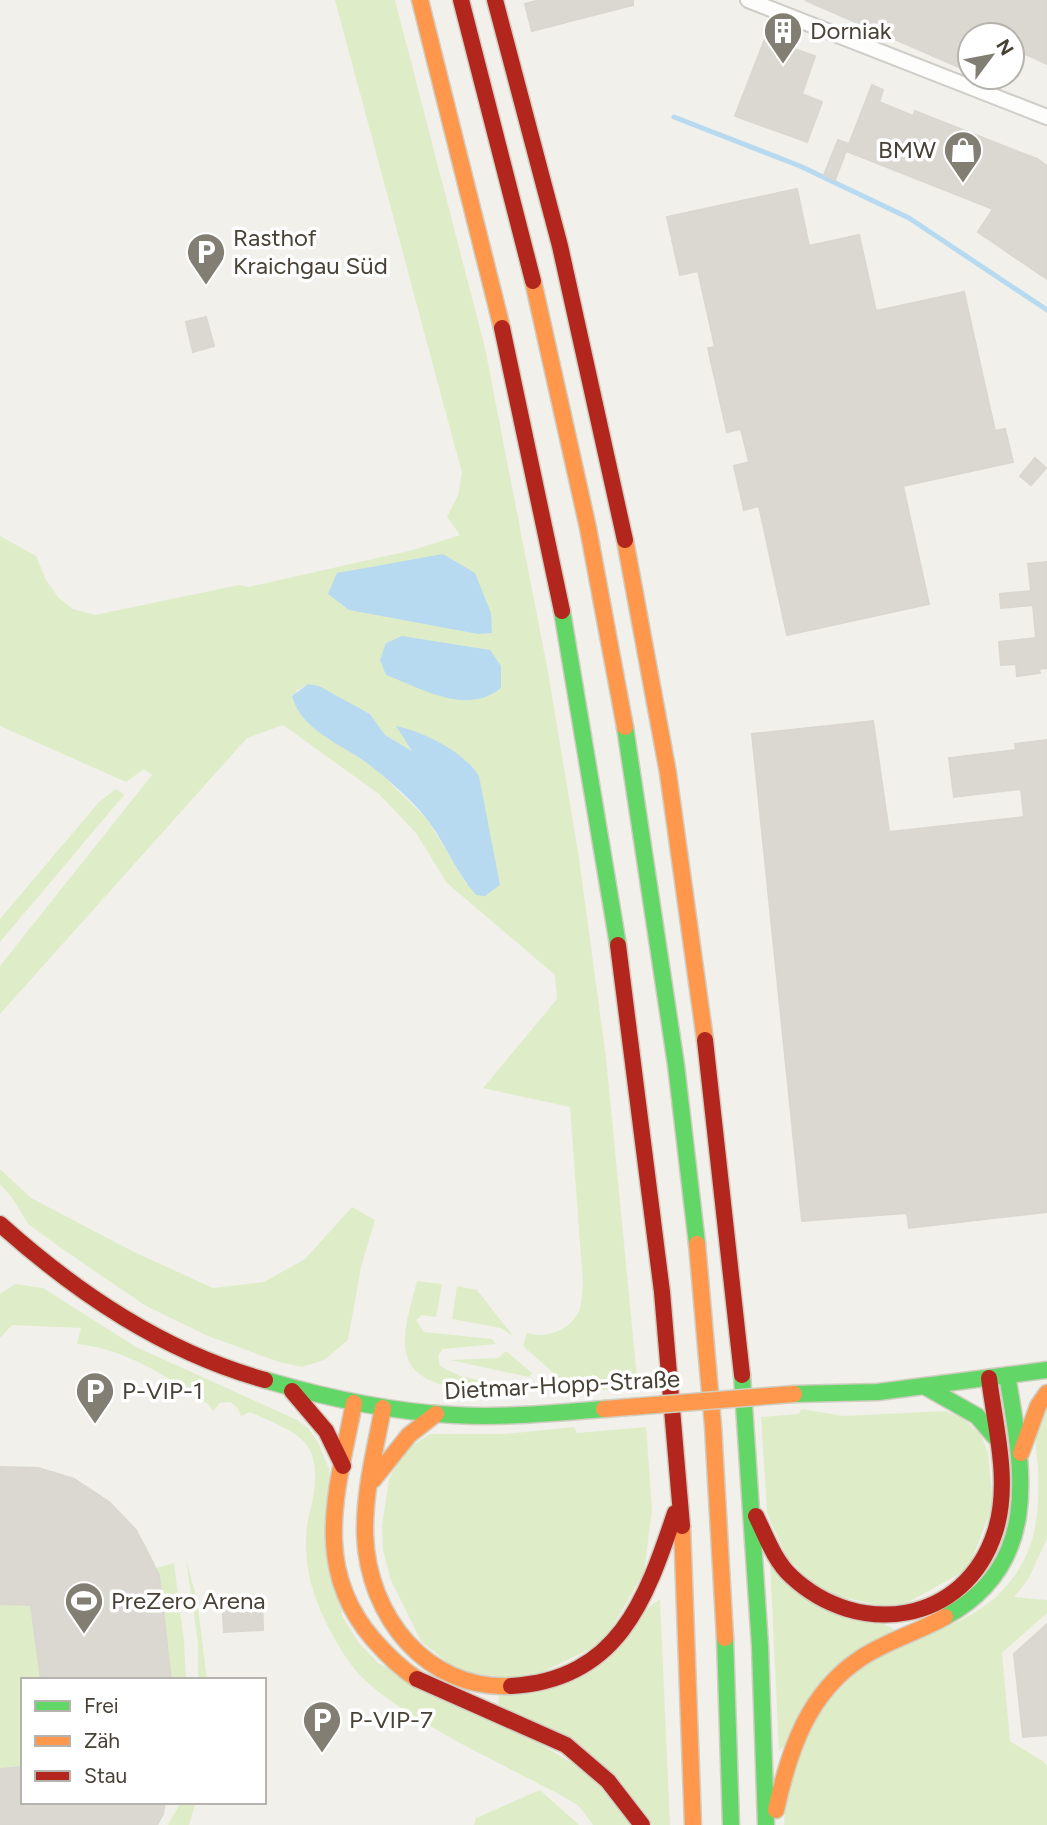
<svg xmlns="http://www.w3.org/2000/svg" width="1047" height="1825" font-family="Figtree,sans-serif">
	<rect width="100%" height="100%" fill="#f1f0ea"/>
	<!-- green -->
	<path fill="#deedc8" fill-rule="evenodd" d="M335,0H395L485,348L548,672L579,858L606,1058L638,1388L574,1391L523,1346L527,1333C546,1339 571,1330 579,1311C582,1304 582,1292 583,1284L570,1107L483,1088L557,999L555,975L447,883L416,833L379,794L283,725L247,738L0,1014V966L152,775L144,769L126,782L0,726V536L36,556L46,580L59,598L73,609L95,615L239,585L248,587L413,550L460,535L447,517L458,495L462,473ZM308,684L370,714L385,735L414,752L467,885L427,819L296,691Z
		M116,789L124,795L0,942V919L99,802Z
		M0,1169L31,1198L132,1251L213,1288L264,1282L305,1259L352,1207L375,1220L361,1267L348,1340L324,1360L302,1367L279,1362L208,1336L146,1306L61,1248L28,1224L13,1199L0,1184Z
		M417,1281L442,1284L436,1317L422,1315L416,1320L424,1332L492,1339L496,1344L443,1349L438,1355L440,1366L460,1376L520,1389C485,1387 408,1398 405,1345C404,1324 412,1301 417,1281Z
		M15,1284L43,1288L136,1347L295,1419L308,1428L318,1442L329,1469L342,1616L359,1643L378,1663L537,1742L590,1774L631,1825H593L579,1806C519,1769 383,1715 347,1659C323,1622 305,1584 306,1540C306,1526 310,1511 313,1498C323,1438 297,1434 250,1412L241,1416L238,1408L230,1402L220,1403L213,1411L208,1404C168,1377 126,1349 77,1344L81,1328L12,1325L0,1338V1294Z
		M457,1286L477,1290L514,1337L501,1328L452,1319Z
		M506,1351L532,1373L529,1377L450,1360L498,1358Z
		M1047,1405V1538L1029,1578L1014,1597L1047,1600V1613L1002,1653L1010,1741L1044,1762L1047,1767V1825H784C787,1759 816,1696 874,1660C926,1627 982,1628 1019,1569C1039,1536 1039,1504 1038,1467C1037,1457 1035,1445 1036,1435C1038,1425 1044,1414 1047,1405Z
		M801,1409L844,1416L945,1411L964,1419L981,1435L988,1452L993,1505L968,1569L896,1609L823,1593L787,1558L767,1513L761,1417L799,1414Z
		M574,1427L577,1433L646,1427L652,1509L644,1572L604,1642L526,1680L458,1671L421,1641L390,1578L383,1550L382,1526L389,1479L405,1450L430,1434H505Z
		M0,1467C12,1467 26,1466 39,1468C91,1478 137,1519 156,1568L174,1563L184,1642L186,1680H23V1802H165L157,1825H0Z
		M186,1560L197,1600L207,1680H198V1642Z
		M770,1561L897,1631L779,1751Z
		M660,1599L670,1825H653L498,1704L499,1696L534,1693Z
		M540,1790L579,1825H474L476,1818Z
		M181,1802H196L189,1825H168Z"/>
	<!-- water -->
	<path fill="#b8daf1" d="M443,554L475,573L491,613L492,633L478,634L349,610L328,594L337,573Z
		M402,636L490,650L501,666V688C466,716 423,689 386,675L380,660L386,643Z
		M308,684L319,686L370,714L385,735L412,751L396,726C424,732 463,751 479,776L500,885L485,896L476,895C459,875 449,854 436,832C420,806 390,781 367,763C341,744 301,730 292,696Z"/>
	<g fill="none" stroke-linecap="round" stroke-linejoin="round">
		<!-- stream -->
		<path stroke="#b8daf1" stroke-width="5" d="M674,117L800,166L909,218L1047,310"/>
	</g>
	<!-- building -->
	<path fill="#dbd8d2" stroke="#d9d7d0" stroke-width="2" d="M540,0H633V5L532,31L525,4Z
		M805,0H1047V64L1012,48V35H970V72Z
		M765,39L815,56L802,94L822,102L807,142L735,116Z
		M872,85L883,90L879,102L913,116L915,111L1037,159L1047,166V279L978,232L993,209L846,151L848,146L835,180L824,175L838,140L849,144Z
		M797,189L809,246L859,235L876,311L964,292L995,431L1005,429L1013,462L903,486L929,604L787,635L759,506L744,510L734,466L749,462L741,429L727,432L708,348L715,347L698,271L680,275L667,217Z
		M206,317L214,346L193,352L186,322Z
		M1035,458L1046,468L1031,485L1020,476Z
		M1047,562V668L1039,669L1040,673L1017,676L1016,664L1001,665L999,642L1036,638L1033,605L1001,608L1000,594L1031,591L1028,564Z
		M873,721L889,832L1024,817L1021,789L954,797L949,758L1016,750L1015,744L1047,740V1212L909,1228L907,1213L802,1221L752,734Z
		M0,1467L38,1468L74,1479L109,1502L136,1530L159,1575L171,1680H41L31,1605L0,1604Z
		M262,1595L263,1630L224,1632L222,1598Z
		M1047,1624V1735L1023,1737L1014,1654Z
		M23,1767V1802H165L163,1814L157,1825H0V1769Z"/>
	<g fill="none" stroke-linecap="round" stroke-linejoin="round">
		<!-- street casing -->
		<g stroke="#cfcdc7" stroke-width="18">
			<path id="street" d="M748,0L1047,117"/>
		</g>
		<!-- fast casing -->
		<g stroke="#d1cdc1" stroke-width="19">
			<path id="fast" d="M562,611L618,945
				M625,727L676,1065L697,1244
				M742,1375L760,1646L766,1825
				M265,1380C327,1398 390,1412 454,1415C504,1418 554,1413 604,1409
				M924,1386L977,1416L995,1437
				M794,1394L878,1392L1047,1370
				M945,1617C1043,1564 1023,1468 1007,1375
				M725,1638L731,1825"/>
		</g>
		<!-- slow casing -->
		<g stroke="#d1cdc1" stroke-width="19">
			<path id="slow" d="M420,0L502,328
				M533,281L588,528L625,727
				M625,540L668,773L705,1040
				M697,1244L713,1426L725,1638
				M354,1403C338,1488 310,1566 373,1639C386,1654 400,1668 417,1679
				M383,1408C375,1450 364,1492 365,1535C368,1616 426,1690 511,1686
				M1021,1453L1038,1406L1047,1393
				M373,1480L409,1435L436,1414
				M682,1526L693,1825
				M776,1810C789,1750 808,1693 861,1658C887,1641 918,1632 945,1617"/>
		</g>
		<!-- jam casing -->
		<g stroke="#d1cdc1" stroke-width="19">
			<path id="jam" d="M461,0L533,281
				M495,0L560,246L625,540
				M502,328L562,611
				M618,945L662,1292L682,1526
				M705,1040L742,1375
				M0,1224C77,1293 164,1352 265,1380
				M292,1391L326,1431L343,1466
				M756,1516C766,1536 774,1560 791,1576C858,1639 965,1625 995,1532C1011,1483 995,1427 989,1378
				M417,1679L566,1745L608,1781L642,1825
				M511,1686C618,1680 646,1600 675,1513"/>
		</g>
		<!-- street -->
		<use href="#street" stroke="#fdfdfc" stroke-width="14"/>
		<!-- fast -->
		<use href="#fast" stroke="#63d668" stroke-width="16"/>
		<!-- slow -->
		<use href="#slow" stroke="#ff974d" stroke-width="16"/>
		<!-- jam -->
		<use href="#jam" stroke="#b3261e" stroke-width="16"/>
		<!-- slow-bridge casing -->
		<g stroke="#d1cdc1" stroke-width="19" stroke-linecap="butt">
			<path id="slow-bridge" d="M604,1409L794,1394"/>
		</g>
		<!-- slow-bridge -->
		<use href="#slow-bridge" stroke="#ff974d" stroke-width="16"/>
	</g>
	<!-- icons -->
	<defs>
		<g id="building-pin" transform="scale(2.0125)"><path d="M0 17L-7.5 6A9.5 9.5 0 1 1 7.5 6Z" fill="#837e74" stroke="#fff"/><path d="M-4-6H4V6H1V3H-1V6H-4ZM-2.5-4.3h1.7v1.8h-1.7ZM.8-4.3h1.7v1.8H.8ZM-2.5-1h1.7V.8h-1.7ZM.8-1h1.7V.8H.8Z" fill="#fff"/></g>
		<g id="shop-pin" transform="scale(2.0125)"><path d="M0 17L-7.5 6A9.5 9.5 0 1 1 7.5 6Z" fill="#837e74" stroke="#fff"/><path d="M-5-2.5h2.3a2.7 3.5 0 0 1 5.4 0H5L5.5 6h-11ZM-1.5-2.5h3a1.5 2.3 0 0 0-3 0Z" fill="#fff"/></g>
		<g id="parking-pin" transform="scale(2.0125)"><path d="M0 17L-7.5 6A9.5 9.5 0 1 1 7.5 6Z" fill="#837e74" stroke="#fff"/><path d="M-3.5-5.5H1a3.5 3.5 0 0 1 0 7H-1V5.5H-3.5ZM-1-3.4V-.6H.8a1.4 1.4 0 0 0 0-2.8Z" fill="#fff"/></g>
		<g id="stadium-pin" transform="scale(2.0125)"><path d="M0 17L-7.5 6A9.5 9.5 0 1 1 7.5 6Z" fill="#837e74" stroke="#fff"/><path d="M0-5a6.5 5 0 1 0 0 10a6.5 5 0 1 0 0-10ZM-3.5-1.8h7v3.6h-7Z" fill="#fff"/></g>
	</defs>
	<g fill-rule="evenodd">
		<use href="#building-pin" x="783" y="31"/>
		<use href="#shop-pin" x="963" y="150"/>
		<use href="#parking-pin" x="206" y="252"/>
		<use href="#parking-pin" x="95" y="1391"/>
		<use href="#stadium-pin" x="84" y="1601"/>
		<use href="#parking-pin" x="322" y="1720"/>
	</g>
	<g text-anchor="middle" stroke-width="7" stroke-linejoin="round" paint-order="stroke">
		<!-- poi labels -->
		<g font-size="24" fill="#484135" stroke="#fff" text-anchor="start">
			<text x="810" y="39">Dorniak</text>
			<text x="936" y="158" text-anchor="end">BMW</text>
			<text x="233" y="246">Rasthof<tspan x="233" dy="28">Kraichgau Süd</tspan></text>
			<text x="122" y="1399">P-VIP-1</text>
			<text x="111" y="1609">PreZero Arena</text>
			<text x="349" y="1728">P-VIP-7</text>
		</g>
		<!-- street labels -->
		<g font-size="24" fill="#484135" stroke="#fff">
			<text transform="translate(562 1385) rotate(-3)" y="8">Dietmar-Hopp-Straße</text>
		</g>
	</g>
	<!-- legend -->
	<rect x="21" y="1678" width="245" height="126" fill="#ffffff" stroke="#b6b3ae" stroke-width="2"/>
	<rect x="35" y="1701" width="35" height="10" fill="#63d668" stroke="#b6b3ae" stroke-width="2"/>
	<text x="84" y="1713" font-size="21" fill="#484135">Frei</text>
	<rect x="35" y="1736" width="35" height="10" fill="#ff974d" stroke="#b6b3ae" stroke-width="2"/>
	<text x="84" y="1748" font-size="21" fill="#484135">Zäh</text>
	<rect x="35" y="1771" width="35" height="10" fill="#b3261e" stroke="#b6b3ae" stroke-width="2"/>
	<text x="84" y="1783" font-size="21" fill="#484135">Stau</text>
	<!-- north arrow -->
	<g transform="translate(991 56) rotate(58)"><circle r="33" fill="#ffffff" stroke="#b6b3ae" stroke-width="2"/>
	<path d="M0-5L12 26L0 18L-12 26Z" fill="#837e74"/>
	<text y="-10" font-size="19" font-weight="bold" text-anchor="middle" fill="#484135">N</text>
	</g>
</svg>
